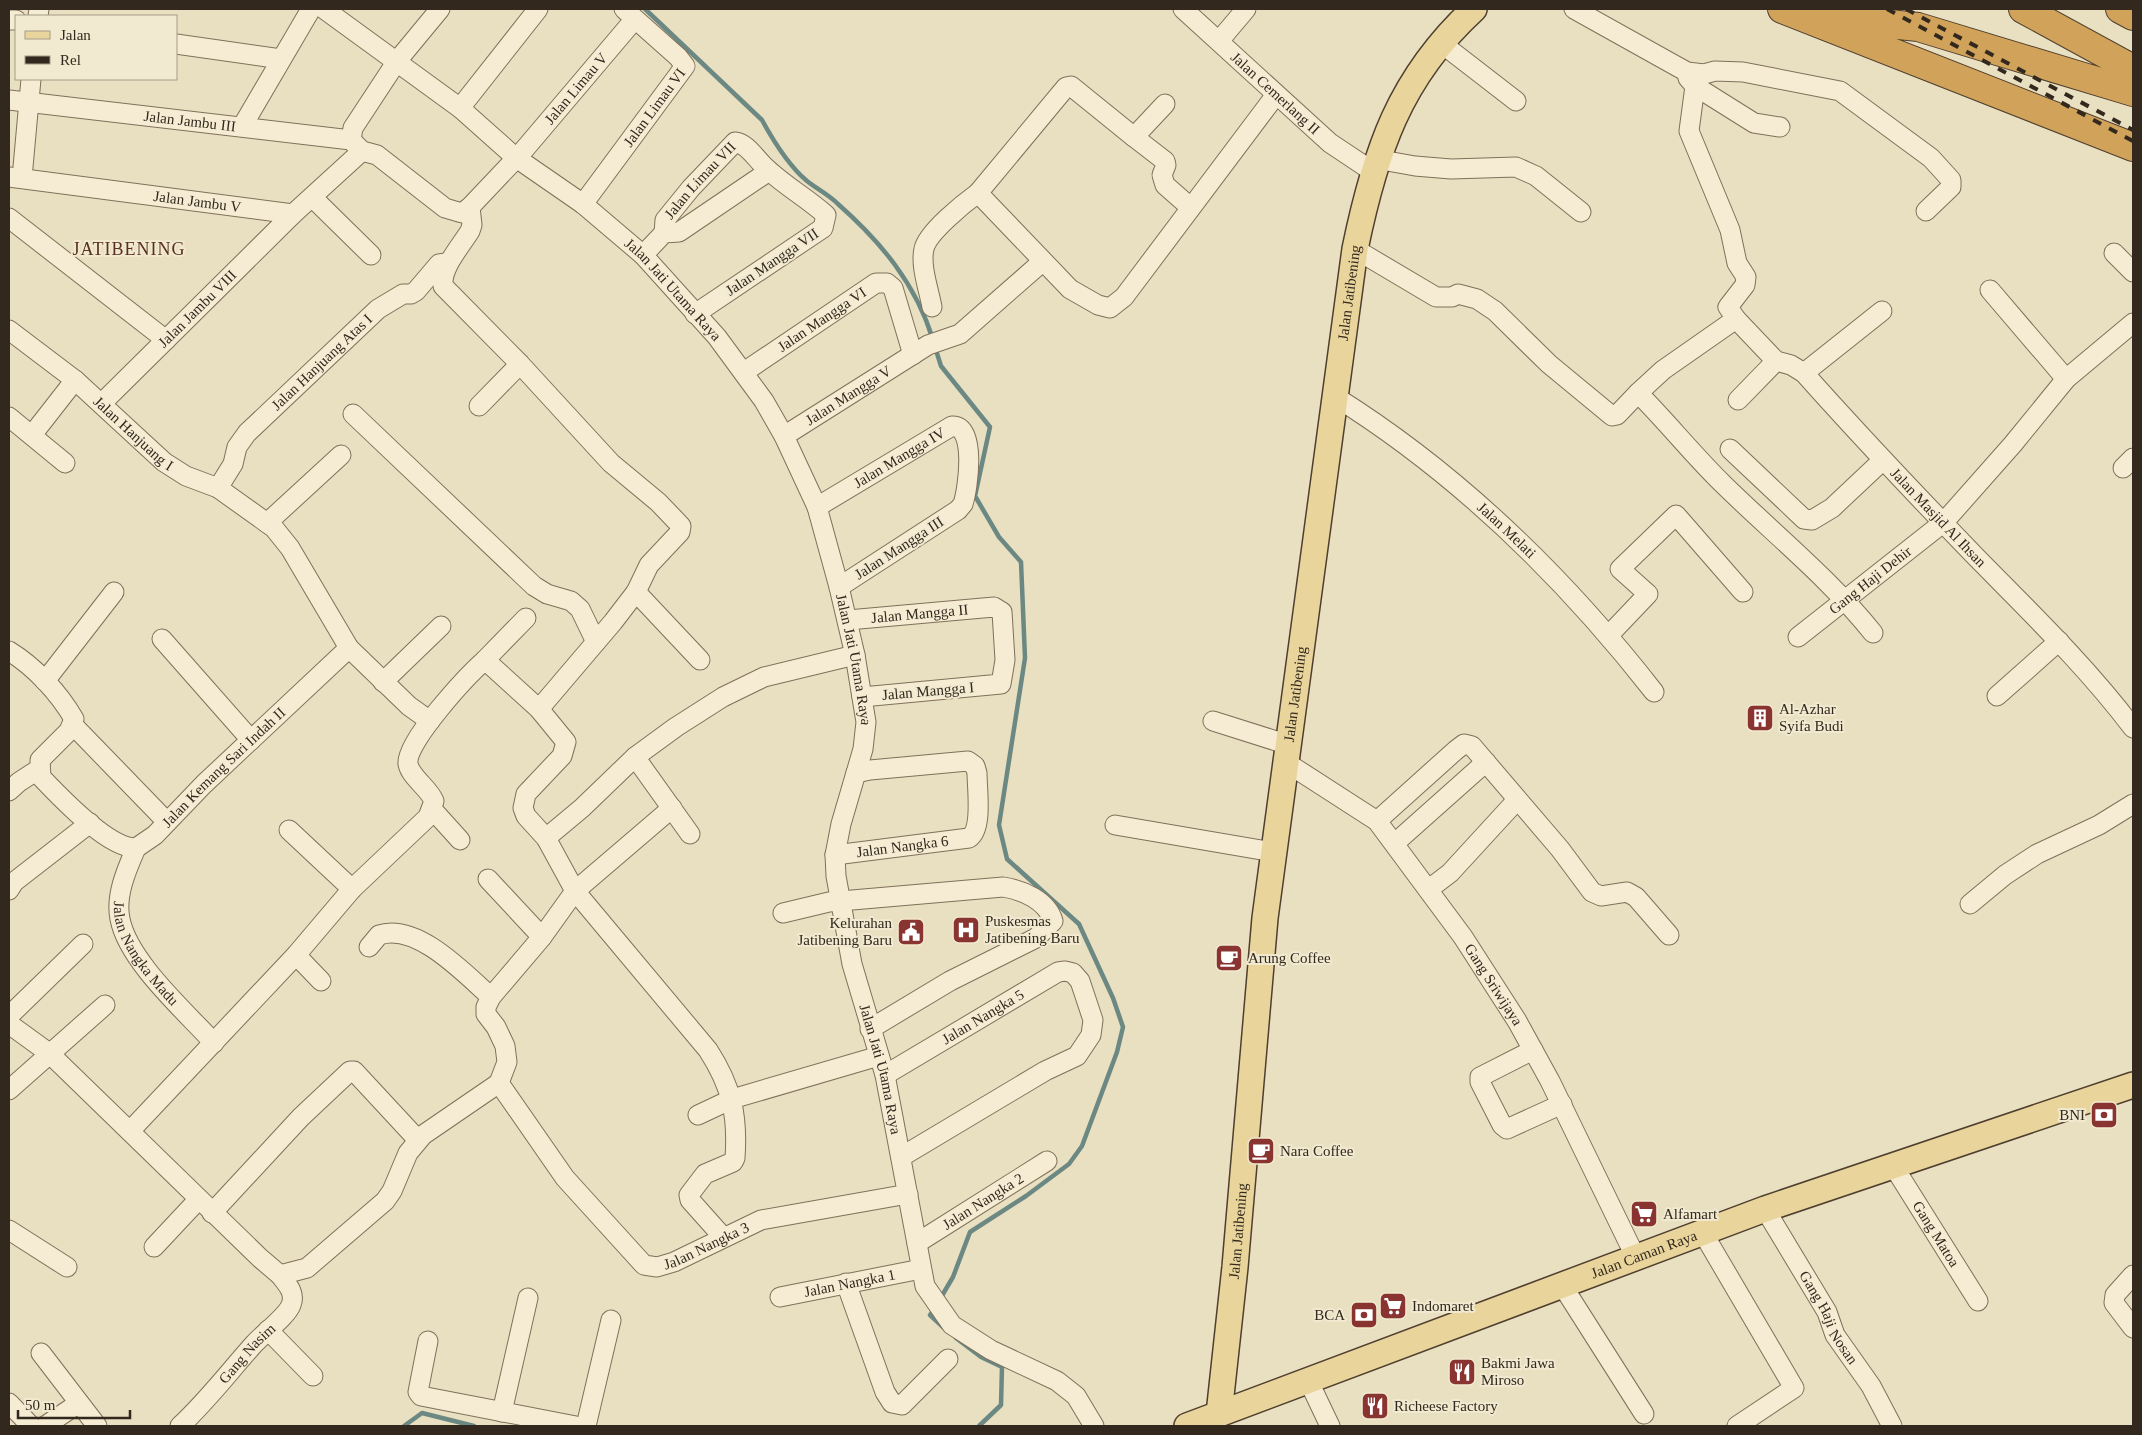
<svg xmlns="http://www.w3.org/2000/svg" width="2142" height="1435" font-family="Georgia,serif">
	<rect width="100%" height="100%" fill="#e9dfc1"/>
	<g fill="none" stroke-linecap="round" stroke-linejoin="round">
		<!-- stream -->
		<path stroke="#6c8883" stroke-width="4.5" d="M645,9L762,120C774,142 788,165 807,181C817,189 829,195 838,204C881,242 916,284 933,340
			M935,347L941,366L990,427L975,496L999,537L1021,562L1025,658L999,825L1007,859L1079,924L1113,998L1123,1027L1117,1052L1082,1146L1069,1164L1026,1196L970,1232L953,1277L940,1299
			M935,1308L930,1315L944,1328
			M956,1338L981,1357L1002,1367L1001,1405L979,1426
			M404,1426L422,1413L474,1426"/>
		<!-- minor casing -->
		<g stroke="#80705b" stroke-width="21">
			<g id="minor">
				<path id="s1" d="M324,9L460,108L515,157L583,204L643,255L717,337L764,401L784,436L817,507L839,587L855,655L866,722L863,749L841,824L835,855L836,876L852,964L885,1075L925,1286L952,1325L991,1350L1057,1381L1076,1396L1094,1426"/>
				<path id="s2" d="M1183,9L1330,143L1372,171"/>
				<path d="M1574,9L1687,72L1704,74L1715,71L1743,72L1840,91L1931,158L1951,180V187L1926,211"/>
				<path d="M38,16L39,9"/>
				<path d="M9,20H16"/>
				<path d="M1219,41L1246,9"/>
				<path d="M1441,43L1516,101"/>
				<path d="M176,44L281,59"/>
				<path id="s3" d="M1687,72L1688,78L1695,86L1689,131L1730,230L1737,263L1746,277L1745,285L1728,307L1736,319L1776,361L1791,365L1804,373C1860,436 1918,497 1977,558C2031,613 2086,666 2133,728"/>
				<path d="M1695,86L1754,123L1780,127"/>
				<path id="s4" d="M9,100L351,140"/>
				<path d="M1165,104L1134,137L1165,161L1166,165L1162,175L1165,185L1190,207"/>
				<path d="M460,108L538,9"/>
				<path d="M243,125L311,9"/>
				<path d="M1134,137L1071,86L1066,87L978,193L1070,289L1098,305L1110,308L1124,297L1275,96"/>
				<path id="s5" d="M351,140L362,151L377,155L445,208L462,213L470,207L523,151L634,20"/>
				<path d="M351,140L353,128L397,61L440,9"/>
				<path d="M1376,159L1415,166L1451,169L1516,167L1536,176L1581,212"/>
				<path id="s6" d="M9,177L293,214"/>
				<path d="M22,178L31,79"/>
				<path d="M313,198L371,255"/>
				<path id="s7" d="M583,204L685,66L678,57L624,9"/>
				<path d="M470,207L472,225L470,231C460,247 441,268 443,286L520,364L611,463L658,502L681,526L680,532L649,565L636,592L613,622L539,709"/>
				<path d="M9,218L166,340"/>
				<path id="s8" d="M664,233L665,220L691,188L735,142C746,143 754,156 762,164C780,183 806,197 826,215L823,228L695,314"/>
				<path d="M1355,249L1436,297H1452L1458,294L1477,299L1495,311L1549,364L1612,416L1617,415L1638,393"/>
				<path d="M2114,253L2133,272"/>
				<path d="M643,255L664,233L679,232L769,171"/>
				<path d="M1990,290L2066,379"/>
				<path d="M932,307C929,290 920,266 924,249C927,233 964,203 978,193"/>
				<path d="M1736,319L1663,370L1638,393C1668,423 1694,456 1724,485C1774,534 1830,579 1873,633"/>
				<path id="s9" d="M9,330L75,380L164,462L186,476L218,488L274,528L290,548L349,648L409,706L430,721"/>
				<path id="s10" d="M744,372L876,283H887L893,288L913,355"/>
				<path d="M1804,373L1882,311"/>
				<path id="s11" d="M1334,396C1459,474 1564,577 1654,692"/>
				<path d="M1738,400L1776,361"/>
				<path id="s12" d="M102,403L293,214L362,151"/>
				<path d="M479,406L520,364"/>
				<path d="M353,414L534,586L547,594L571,601L580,609L596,642"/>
				<path d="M9,417L65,463"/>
				<path d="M32,435L75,380"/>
				<path id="s13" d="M784,436L928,345L960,334L1042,262"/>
				<path d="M1730,449L1804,519L1812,520L1832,508L1883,460"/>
				<path d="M2123,468L2133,458"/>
				<path id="s14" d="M218,488L233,464L237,447L247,433L378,309L403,294H411L416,291L439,264L446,263"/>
				<path id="s15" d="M817,507L952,426C977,425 968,489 963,504L958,510L839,587"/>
				<path d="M267,523L341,455"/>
				<path d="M636,592L700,660"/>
				<path id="s16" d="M848,620L994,607L1002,612L1005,660L1001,684L862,697"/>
				<path d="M1609,635L1648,594L1620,569L1676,515L1743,592"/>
				<path id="s17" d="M1798,637L1944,522L2013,444L2066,379L2133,323"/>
				<path d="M162,639L251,740"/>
				<path id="s18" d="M9,651C35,667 59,693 74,719L69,731L40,760L41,777C60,797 108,848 136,848L155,835L204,784L349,648"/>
				<path d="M485,660L526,618"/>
				<path d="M45,681L114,592"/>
				<path d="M383,682L441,626"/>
				<path d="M1997,696L2059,641"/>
				<path d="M1213,721L1289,745"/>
				<path d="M73,725L167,822"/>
				<path d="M635,757L690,834"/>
				<path id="s19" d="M1287,763L1377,821L1463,937L1517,1021L1550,1081L1636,1258"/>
				<path d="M9,791L19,782L39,769"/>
				<path d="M432,809L460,840"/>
				<path d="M1377,821L1456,750L1464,744L1472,746L1560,849L1592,892L1601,896L1627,892L1636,897L1669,935"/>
				<path d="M1115,825L1273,852"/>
				<path d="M289,830L352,889"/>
				<path d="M546,838L582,808L635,757L676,727L723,697L764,677L855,655"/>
				<path d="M1395,843L1486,762"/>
				<path id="s20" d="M136,848C127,869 115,895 120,919C128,961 185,1011 214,1043"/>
				<path id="s21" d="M835,855L969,838C983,829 977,789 977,773L975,766L968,761L870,770L856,773"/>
				<path d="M488,879L542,937"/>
				<path d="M1429,889L1450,873L1517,800"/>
				<path d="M9,890L14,882L90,823"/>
				<path d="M1970,904L2005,875L2037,854L2099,825L2133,804"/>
				<path d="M783,913L829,902L1003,887C1022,890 1047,900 1053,921L1036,938L950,981L870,1029"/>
				<path d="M369,947L379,935C417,922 465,974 491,997"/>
				<path d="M296,955L321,981"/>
				<path d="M9,1016L83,944"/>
				<path d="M9,1024L49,1053L260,1258L280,1275L307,1268L385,1201L392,1191L408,1153L423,1135L499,1083L507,1062L505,1046L496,1027L486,1014V1007L491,997L542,937L575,891L672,808"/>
				<path d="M1533,1050L1480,1077V1082L1502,1125L1507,1129L1562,1104"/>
				<path id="s22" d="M885,1075L1058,972L1065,971L1073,973L1080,981L1093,1020L1091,1035L1077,1056L1045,1071L901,1157"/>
				<path id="s23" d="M499,1083L565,1178L644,1265L657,1267L674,1262L761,1220L908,1194"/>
				<path d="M9,1090L105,1005"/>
				<path d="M698,1115L732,1099L879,1056"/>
				<path d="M130,1131L296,955L352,889L428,817L434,801C429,788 411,778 408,764C405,742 468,675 485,660L539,709L566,742L562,756L526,794L523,808L526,816L546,838L575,891L708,1050C732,1087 738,1116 735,1158L733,1162L705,1174L689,1195L690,1200L723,1237"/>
				<path id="s24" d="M1894,1167L1978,1301"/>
				<path id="s25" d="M1765,1209L1827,1312L1835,1335L1871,1386L1892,1426"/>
				<path d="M212,1213L301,1117L350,1071H354L418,1140"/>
				<path d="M9,1230L67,1267"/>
				<path d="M1703,1233L1794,1388L1737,1426"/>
				<path id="s26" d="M917,1243L1047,1161"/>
				<path d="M154,1247L198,1200"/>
				<path d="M2133,1275L2115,1295L2114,1303L2133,1328"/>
				<path d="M846,1283L885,1392L892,1403L902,1405L948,1359"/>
				<path d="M1562,1285L1644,1414"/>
				<path id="s27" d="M780,1297L921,1269"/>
				<path d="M268,1330L313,1376"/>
				<path d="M428,1341L418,1392L421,1396L576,1426"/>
				<path d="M41,1353L97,1426"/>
				<path d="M1309,1382L1330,1426"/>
				<path d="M9,1403L31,1426"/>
				<path d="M502,1412L528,1298"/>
				<path d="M45,1426L79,1403"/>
				<path id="s28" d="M180,1426C207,1401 229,1372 254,1344C263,1334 287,1316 291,1305C296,1293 287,1284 280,1275"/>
				<path d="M586,1426L611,1320"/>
			</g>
		</g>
		<!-- major casing -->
		<g stroke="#4e3f2f" stroke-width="28">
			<g id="major">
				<path id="s29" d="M1219,1414L1235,1267L1265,918L1355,249C1375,152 1399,78 1474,9"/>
				<path id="s30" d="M1187,1426L1765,1209L2133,1085"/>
			</g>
		</g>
		<!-- highway casing -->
		<g stroke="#4e3f2f" stroke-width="30">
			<path id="highway" d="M1782,9L2133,147
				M2023,9L2133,69
				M2120,9L2133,16
				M1829,12L1880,23L1918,27L2133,92"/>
		</g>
		<!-- minor -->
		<use href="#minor" stroke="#f5ecd3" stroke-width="19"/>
		<!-- major -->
		<use href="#major" stroke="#e9d59c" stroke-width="25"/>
		<!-- highway -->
		<use href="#highway" stroke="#d1a259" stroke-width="28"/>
		<!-- rail -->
		<path stroke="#32281d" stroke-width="4" stroke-dasharray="9 9" stroke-linecap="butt" d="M1887,9L2133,141
			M1906,9L2133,130"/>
	</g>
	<!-- icons -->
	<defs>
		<g id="building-square" transform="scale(1.4375)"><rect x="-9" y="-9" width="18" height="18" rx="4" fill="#893431" stroke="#f1e9d0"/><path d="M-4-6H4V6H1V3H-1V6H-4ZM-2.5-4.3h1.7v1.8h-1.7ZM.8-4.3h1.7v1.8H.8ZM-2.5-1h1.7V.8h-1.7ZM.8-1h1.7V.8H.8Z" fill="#fff"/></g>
		<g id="hospital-square" transform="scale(1.4375)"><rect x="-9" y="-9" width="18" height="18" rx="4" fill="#893431" stroke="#f1e9d0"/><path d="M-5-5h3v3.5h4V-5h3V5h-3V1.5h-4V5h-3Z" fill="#fff"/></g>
		<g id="civic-square" transform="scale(1.4375)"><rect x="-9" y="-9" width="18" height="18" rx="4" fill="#893431" stroke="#f1e9d0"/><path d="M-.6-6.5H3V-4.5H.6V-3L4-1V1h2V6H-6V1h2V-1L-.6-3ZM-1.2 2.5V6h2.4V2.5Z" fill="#fff"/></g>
		<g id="cafe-square" transform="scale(1.4375)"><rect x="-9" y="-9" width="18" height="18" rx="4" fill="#893431" stroke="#f1e9d0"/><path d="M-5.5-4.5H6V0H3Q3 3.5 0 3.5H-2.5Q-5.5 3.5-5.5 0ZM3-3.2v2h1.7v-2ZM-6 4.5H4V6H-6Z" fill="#fff"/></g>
		<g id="bank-square" transform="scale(1.4375)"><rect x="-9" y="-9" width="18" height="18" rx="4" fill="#893431" stroke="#f1e9d0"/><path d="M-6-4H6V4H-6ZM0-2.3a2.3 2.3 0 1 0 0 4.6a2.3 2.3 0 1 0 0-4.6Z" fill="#fff"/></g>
		<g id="supermarket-square" transform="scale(1.4375)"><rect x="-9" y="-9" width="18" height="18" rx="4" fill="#893431" stroke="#f1e9d0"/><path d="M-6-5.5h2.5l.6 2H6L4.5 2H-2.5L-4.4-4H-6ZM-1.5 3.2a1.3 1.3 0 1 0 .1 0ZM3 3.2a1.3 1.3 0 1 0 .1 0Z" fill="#fff"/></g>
		<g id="restaurant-square" transform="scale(1.4375)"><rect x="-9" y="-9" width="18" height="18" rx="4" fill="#893431" stroke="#f1e9d0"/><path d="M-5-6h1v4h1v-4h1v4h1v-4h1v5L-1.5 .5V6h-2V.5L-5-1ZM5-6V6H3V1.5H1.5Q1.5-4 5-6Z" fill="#fff"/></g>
	</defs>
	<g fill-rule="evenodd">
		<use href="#building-square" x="1760" y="718"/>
		<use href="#hospital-square" x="966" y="930"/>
		<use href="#civic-square" x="911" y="932"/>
		<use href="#cafe-square" x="1229" y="958"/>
		<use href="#bank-square" x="2104" y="1115"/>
		<use href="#cafe-square" x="1261" y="1151"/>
		<use href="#supermarket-square" x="1644" y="1214"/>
		<use href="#supermarket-square" x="1393" y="1306"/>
		<use href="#bank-square" x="1364" y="1315"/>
		<use href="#restaurant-square" x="1462" y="1372"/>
		<use href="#restaurant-square" x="1375" y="1406"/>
	</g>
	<g text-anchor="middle" stroke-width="4" stroke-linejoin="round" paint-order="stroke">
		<!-- street labels -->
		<g font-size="15" fill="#32281d" stroke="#f1e9d0">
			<text dy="5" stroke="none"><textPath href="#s5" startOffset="304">Jalan Limau V</textPath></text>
			<text dy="5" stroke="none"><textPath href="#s2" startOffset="125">Jalan Cemerlang II</textPath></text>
			<text dy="5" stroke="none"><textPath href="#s7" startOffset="120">Jalan Limau VI</textPath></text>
			<text dy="5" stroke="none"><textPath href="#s4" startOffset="182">Jalan Jambu III</textPath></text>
			<text dy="5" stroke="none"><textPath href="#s8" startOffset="66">Jalan Limau VII</textPath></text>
			<text dy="5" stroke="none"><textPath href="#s6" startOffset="190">Jalan Jambu V</textPath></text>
			<text transform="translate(772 262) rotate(-34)" y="5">Jalan Mangga VII</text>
			<text dy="5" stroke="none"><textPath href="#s1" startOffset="449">Jalan Jati Utama Raya</textPath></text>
			<text dy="5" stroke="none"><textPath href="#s29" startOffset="1129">Jalan Jatibening</textPath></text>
			<text dy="5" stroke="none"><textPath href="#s12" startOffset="134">Jalan Jambu VIII</textPath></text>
			<text dy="5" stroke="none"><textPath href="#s10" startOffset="94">Jalan Mangga VI</textPath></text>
			<text dy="5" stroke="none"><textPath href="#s14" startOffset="166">Jalan Hanjuang Atas I</textPath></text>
			<text dy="5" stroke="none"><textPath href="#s13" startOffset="76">Jalan Mangga V</textPath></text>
			<text dy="5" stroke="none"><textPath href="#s9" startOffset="162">Jalan Hanjuang I</textPath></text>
			<text dy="5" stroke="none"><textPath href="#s15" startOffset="96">Jalan Mangga IV</textPath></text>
			<text dy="5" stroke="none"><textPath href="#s3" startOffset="556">Jalan Masjid Al Ihsan</textPath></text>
			<text dy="5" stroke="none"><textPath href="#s11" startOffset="219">Jalan Melati</textPath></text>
			<text transform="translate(899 548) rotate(-33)" y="5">Jalan Mangga III</text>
			<text dy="5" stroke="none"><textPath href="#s17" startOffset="92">Gang Haji Dehir</textPath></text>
			<text dy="5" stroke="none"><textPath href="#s16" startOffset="72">Jalan Mangga II</textPath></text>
			<text dy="5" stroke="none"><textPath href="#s1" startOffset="869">Jalan Jati Utama Raya</textPath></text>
			<text transform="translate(928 691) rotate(-5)" y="5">Jalan Mangga I</text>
			<text dy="5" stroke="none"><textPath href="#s29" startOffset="724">Jalan Jatibening</textPath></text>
			<text dy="5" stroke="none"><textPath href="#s18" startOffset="406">Jalan Kemang Sari Indah II</textPath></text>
			<text dy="5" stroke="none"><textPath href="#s21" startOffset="68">Jalan Nangka 6</textPath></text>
			<text dy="5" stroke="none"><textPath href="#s20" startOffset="116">Jalan Nangka Madu</textPath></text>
			<text dy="5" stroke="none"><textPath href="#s19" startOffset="308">Gang Sriwijaya</textPath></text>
			<text dy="5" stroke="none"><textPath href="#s22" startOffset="114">Jalan Nangka 5</textPath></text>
			<text dy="5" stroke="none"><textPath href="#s1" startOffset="1289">Jalan Jati Utama Raya</textPath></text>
			<text dy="5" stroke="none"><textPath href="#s26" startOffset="78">Jalan Nangka 2</textPath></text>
			<text dy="5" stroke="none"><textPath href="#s29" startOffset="184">Jalan Jatibening</textPath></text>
			<text dy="5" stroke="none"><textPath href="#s24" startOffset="79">Gang Matoa</textPath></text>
			<text dy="5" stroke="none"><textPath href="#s23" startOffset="300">Jalan Nangka 3</textPath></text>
			<text dy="5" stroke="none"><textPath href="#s30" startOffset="488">Jalan Caman Raya</textPath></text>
			<text dy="5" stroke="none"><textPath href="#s27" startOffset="71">Jalan Nangka 1</textPath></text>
			<text dy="5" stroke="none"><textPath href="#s25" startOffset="126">Gang Haji Nosan</textPath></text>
			<text dy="5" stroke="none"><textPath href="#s28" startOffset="99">Gang Nasim</textPath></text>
		</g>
		<!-- poi labels -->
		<g font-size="15" fill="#32281d" stroke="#f1e9d0" text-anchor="start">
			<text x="1779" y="714">Al-Azhar<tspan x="1779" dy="17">Syifa Budi</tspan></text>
			<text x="985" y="926">Puskesmas<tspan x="985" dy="17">Jatibening Baru</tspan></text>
			<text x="892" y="928" text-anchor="end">Kelurahan<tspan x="892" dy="17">Jatibening Baru</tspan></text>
			<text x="1248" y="963">Arung Coffee</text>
			<text x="2085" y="1120" text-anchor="end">BNI</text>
			<text x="1280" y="1156">Nara Coffee</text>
			<text x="1663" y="1219">Alfamart</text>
			<text x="1412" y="1311">Indomaret</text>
			<text x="1345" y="1320" text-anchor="end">BCA</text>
			<text x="1481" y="1368">Bakmi Jawa<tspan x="1481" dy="17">Miroso</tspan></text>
			<text x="1394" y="1411">Richeese Factory</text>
		</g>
		<!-- quarter labels -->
		<g font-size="18" letter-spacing="1" fill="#5a3021" stroke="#f1e9d0">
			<text x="129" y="255">JATIBENING</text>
		</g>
	</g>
	<!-- border -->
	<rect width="2142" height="1435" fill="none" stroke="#32281d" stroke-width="20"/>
	<!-- legend -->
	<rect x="15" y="15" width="162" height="65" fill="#f1e9d0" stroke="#a59c88"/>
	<rect x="25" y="31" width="25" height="8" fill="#e9d59c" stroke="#a59c88"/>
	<text x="60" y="40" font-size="15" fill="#32281d">Jalan</text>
	<rect x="25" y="56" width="25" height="8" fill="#32281d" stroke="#a59c88"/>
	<text x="60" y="65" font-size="15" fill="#32281d">Rel</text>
	<!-- scale -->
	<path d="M18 1410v8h112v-8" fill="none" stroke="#32281d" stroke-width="2.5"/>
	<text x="25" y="1410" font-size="15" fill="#32281d" stroke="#f1e9d0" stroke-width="4" paint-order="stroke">50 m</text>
</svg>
